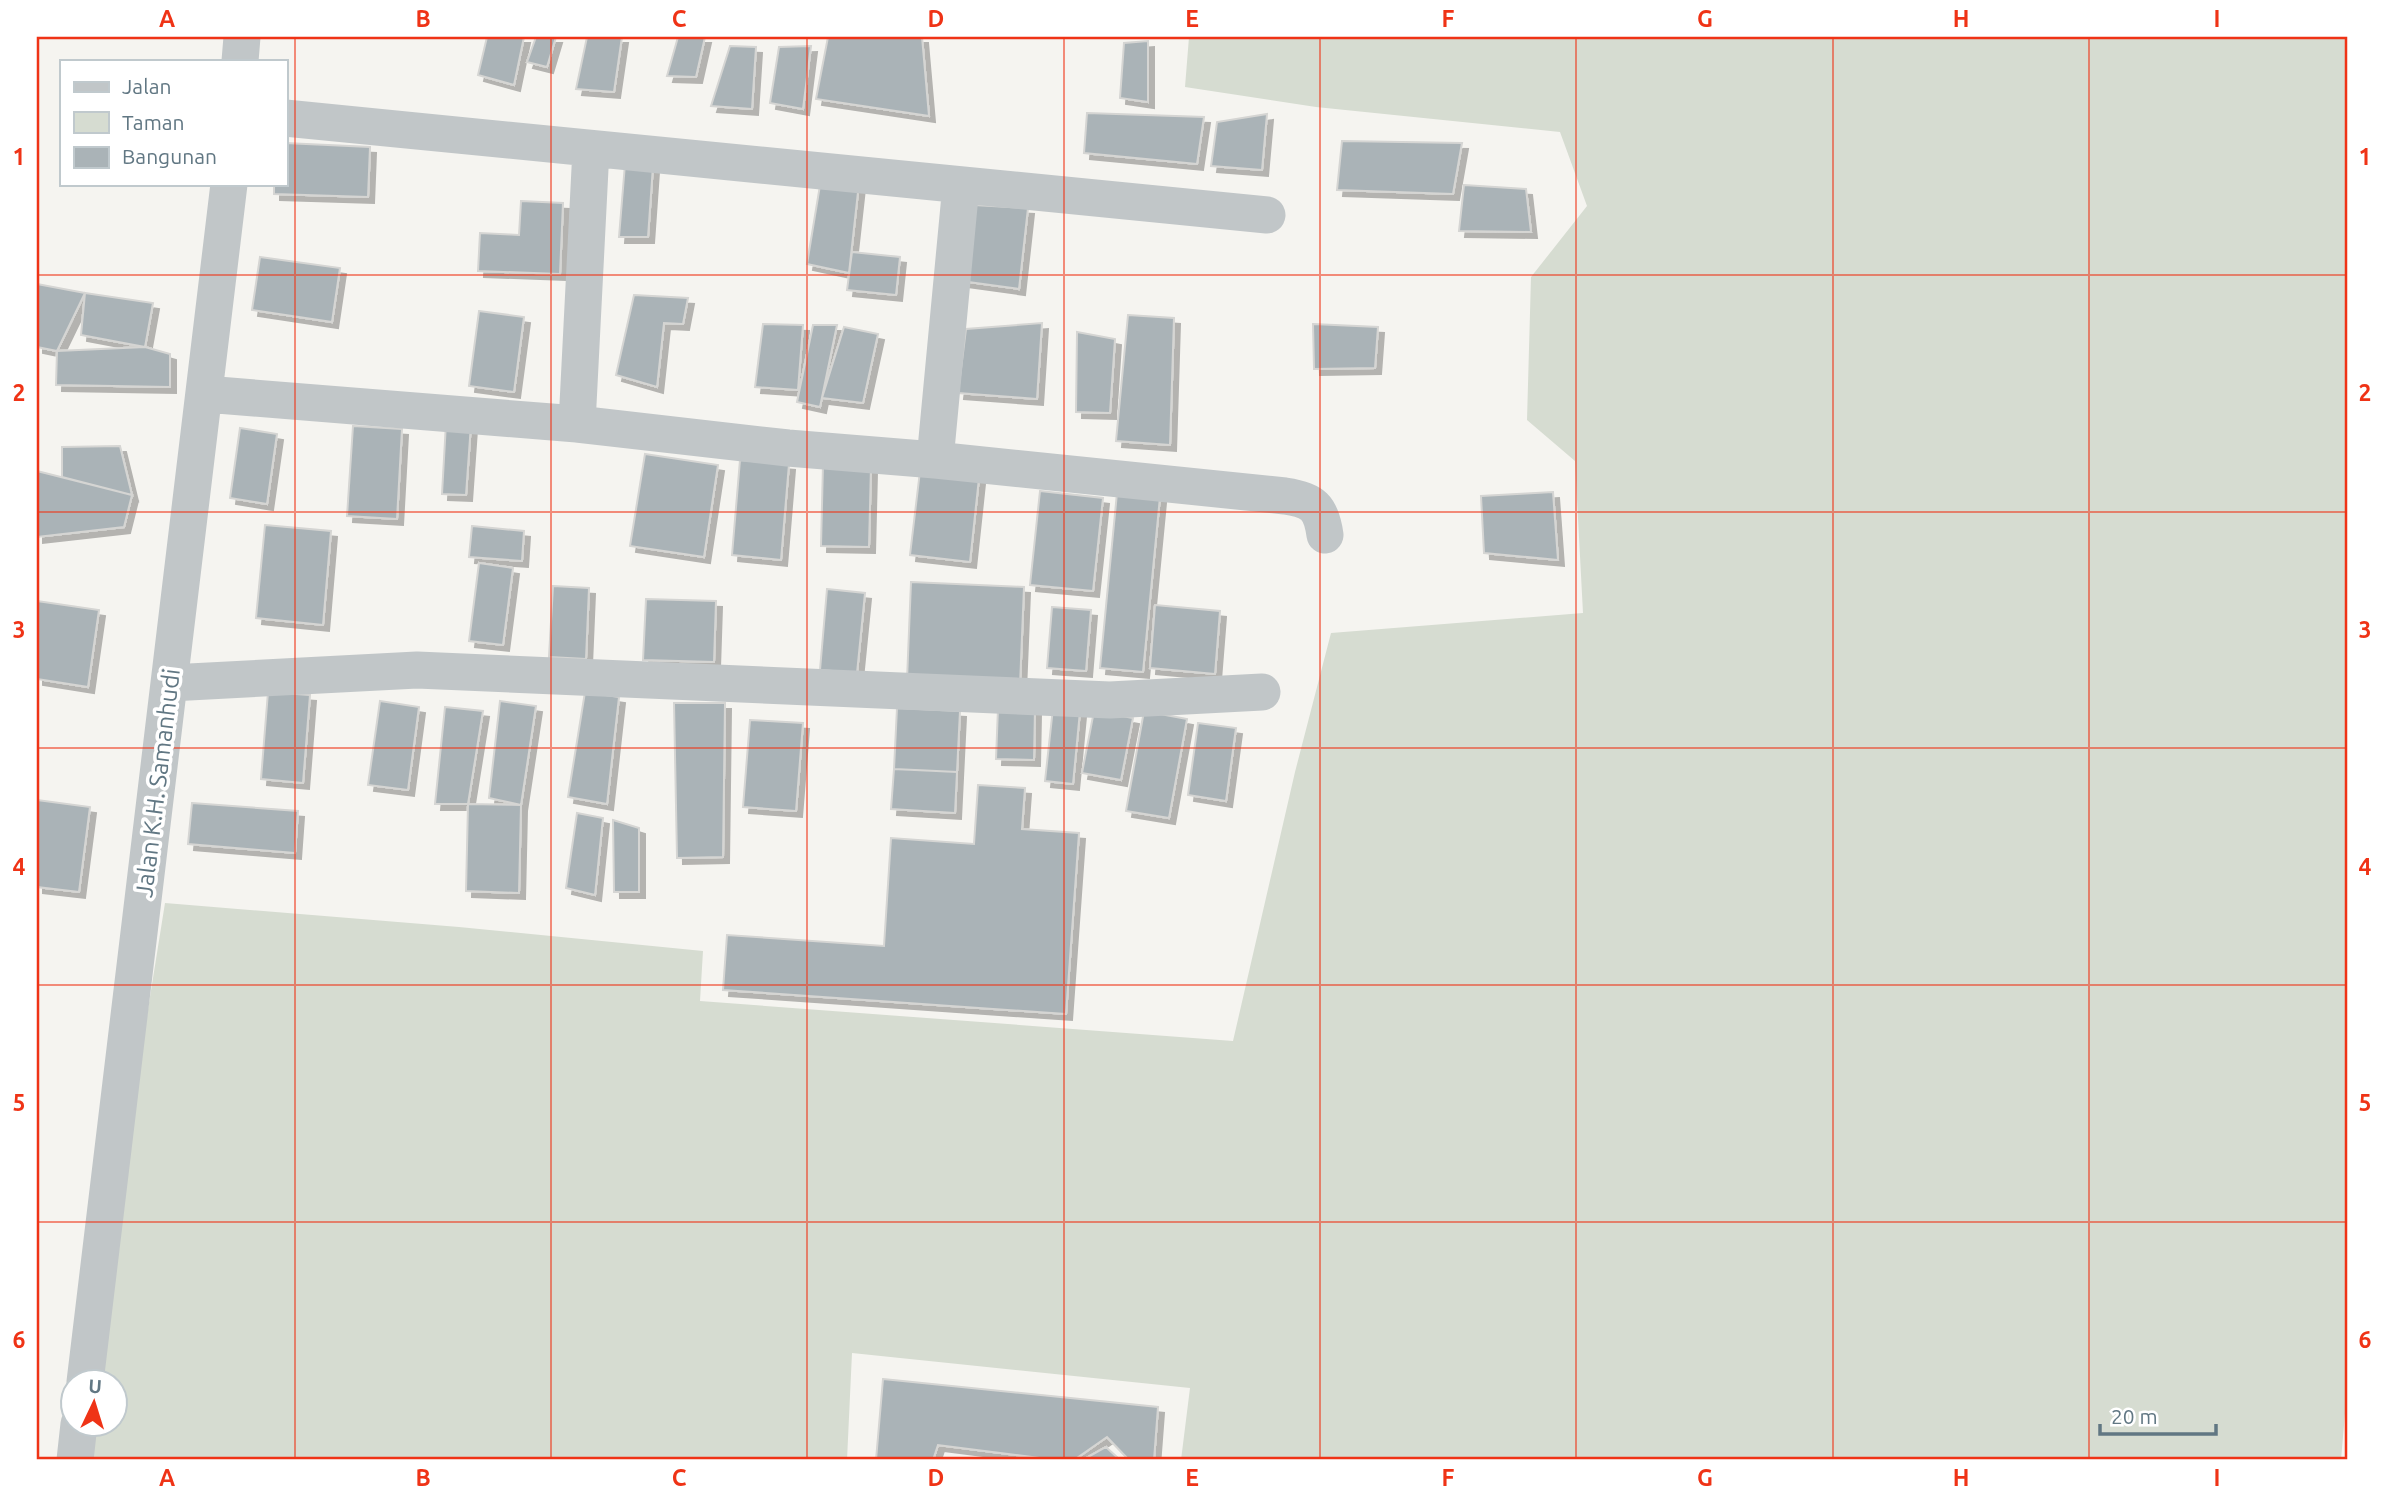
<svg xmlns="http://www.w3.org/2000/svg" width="2384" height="1497" font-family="Ubuntu,sans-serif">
	<defs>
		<filter id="shadow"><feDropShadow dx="6" dy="6" stdDeviation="0" flood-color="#0004"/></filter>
	</defs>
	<rect width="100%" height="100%" fill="#f5f4f0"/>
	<!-- green -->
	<path fill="#d6dcd1" d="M1189,37H2347V1390L2341,1460H1181L1190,1388L852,1353L847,1460H92L96,1424H116V1382L100,1381L145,1028L165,903L459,927L703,951L700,1001L1233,1041L1295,772L1331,633L1583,613L1575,461L1527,420L1531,277L1587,206L1560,132L1316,107L1185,87Z"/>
	<!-- building -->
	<path fill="#aab3b7" stroke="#d5d5d3" stroke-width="2" filter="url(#shadow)" d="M487,37H524L514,85L478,75Z
		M536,37H556L547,67L527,62Z
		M587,37H622L614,92L576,89Z
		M678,37H705L696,77L667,76Z
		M828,37H922L929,116L816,99Z
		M1148,41V102L1120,98L1124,43Z
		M730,46L756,47L752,109L711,106Z
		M811,46L803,109L770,103L779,47Z
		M1087,113L1204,117L1197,164L1084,153Z
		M1267,114L1262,170L1211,166L1217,122Z
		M1342,141L1462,143L1453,194L1337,190Z
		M285,143L370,147L368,197L274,194V184H285Z
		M625,164L653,166L648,237H619Z
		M821,179L859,183L849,273L807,264Z
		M1464,185L1526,189L1531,232L1459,231Z
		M521,201L563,203L560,274L478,271L480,233L519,235Z
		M974,205L1028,208L1019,289L961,281Z
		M852,252L900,257L896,295L847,290Z
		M260,257L340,268L332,322L252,310Z
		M37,284L85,293L57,351L37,347Z
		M85,293L153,303L145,347L81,335Z
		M634,295L688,298L683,324L664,323L657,387L616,375Z
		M479,311L524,317L514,392L469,386Z
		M1128,315L1174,318L1170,445L1116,441Z
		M1042,323L1037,399L958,393L966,329Z
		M763,324L803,325L798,390L755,387Z
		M1313,324L1378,327L1375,368L1314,369Z
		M813,325H837L820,407L797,402Z
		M844,327L878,334L863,403L822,398Z
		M1077,332L1115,339L1110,413L1076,412Z
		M145,347L170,354V387L56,385L57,351Z
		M446,423L471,424L466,495L442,494Z
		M353,426L402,429L397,519L347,516Z
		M240,428L277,434L267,504L230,498Z
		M120,446L132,495L62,477V447Z
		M645,454L718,465L704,557L630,546Z
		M740,460L789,464L781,560L732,555Z
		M823,464L871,466L869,547L821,546Z
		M37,471L132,495L124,527L37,537Z
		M920,471L979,478L970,562L910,555Z
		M1040,491L1103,498L1093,591L1030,585Z
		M1553,492L1558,560L1484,553L1481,496Z
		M1117,493L1160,497L1143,672L1100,668Z
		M265,525L331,531L323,625L256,618Z
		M472,526L524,531L522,561L469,557Z
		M479,563L513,568L503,645L469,641Z
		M911,582L1024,587L1020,685L907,680Z
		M553,586L589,588L586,659L549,657Z
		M827,589L865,593L857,673L820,670Z
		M646,599L716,601L714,662L643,660Z
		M37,601L99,610L88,687L37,679Z
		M1155,605L1220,611L1215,674L1150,668Z
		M1052,607L1091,610L1086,671L1047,668Z
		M268,692L310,695L303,783L261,779Z
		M585,692L619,697L607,804L568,797Z
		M380,701L419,707L408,790L368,785Z
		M500,701L536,706L521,805L489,798Z
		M674,703H725L723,857L677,858Z
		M445,707L483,711L468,804H435Z
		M897,708L960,711L957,772L894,769Z
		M998,708H1035L1034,760L996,759Z
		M1053,708L1080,711L1073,784L1045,781Z
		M1094,711L1133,718L1121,780L1082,773Z
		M1144,711L1187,719L1169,818L1126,811Z
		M750,720L803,723L796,811L743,807Z
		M1198,723L1236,728L1226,801L1188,795Z
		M894,769L957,772L955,813L891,809Z
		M978,785L1025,788L1022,829L1079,833L1066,1014L723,990L727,935L884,946L891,838L974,844Z
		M37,800L90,807L79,892L37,887Z
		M192,803L298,811L295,853L188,844Z
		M468,804L521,805L519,893L466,891Z
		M577,813L603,818L595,895L566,888Z
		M613,820L639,828V892H614Z
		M883,1379L1158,1407L1154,1460H1129L1107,1437L1074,1460H1055L938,1445L933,1460H876Z
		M1106,1447L1120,1460H1083Z"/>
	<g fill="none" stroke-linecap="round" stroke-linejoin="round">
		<!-- street -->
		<path stroke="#c1c6c8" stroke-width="37" d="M240,61L242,37
			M285,118L1267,215
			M205,394L577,424L788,448L935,460L1285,496C1313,500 1321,507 1325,535
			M577,424L591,149
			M935,460L961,185
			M170,683L417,670L1110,700L1262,692
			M85,1382L229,184
			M75,1460L79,1424"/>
	</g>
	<!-- grid -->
	<path fill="none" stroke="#ef3316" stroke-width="2" stroke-opacity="0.55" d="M295,37V1460M551,37V1460M807,37V1460M1064,37V1460M1320,37V1460M1576,37V1460M1833,37V1460M2089,37V1460M37,275H2347M37,512H2347M37,748H2347M37,985H2347M37,1222H2347"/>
	<g text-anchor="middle" stroke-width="7" stroke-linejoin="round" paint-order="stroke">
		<!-- street labels -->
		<g font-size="24" fill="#617783" stroke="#fff">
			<text transform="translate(158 783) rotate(-83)" y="8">Jalan K.H. Samanhudi</text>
		</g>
	</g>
	<!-- border -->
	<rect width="2384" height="1497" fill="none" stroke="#ffffff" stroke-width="77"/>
	<!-- legend -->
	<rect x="60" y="60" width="228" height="126" fill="#ffffff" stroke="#c0c9cd" stroke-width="2"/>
	<rect x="74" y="82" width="35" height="10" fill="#c1c6c8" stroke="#c0c9cd" stroke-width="2"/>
	<text x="122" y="94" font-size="21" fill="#617783">Jalan</text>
	<rect x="74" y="112" width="35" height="21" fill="#d6dcd1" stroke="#c0c9cd" stroke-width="2"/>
	<text x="122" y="130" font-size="21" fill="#617783">Taman</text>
	<rect x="74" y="147" width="35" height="21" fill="#aab3b7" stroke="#c0c9cd" stroke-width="2"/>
	<text x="122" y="164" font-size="21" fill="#617783">Bangunan</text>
	<!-- north arrow -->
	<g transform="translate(94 1403) rotate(4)"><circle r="33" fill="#ffffff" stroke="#c0c9cd" stroke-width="2"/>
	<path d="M0-5L12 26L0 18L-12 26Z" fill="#ef3316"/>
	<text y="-10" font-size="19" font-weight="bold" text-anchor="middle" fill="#617783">U</text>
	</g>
	<!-- scale -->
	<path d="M2100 1424v10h116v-10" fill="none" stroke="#617783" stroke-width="3.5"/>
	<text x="2111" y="1424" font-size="21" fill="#617783" stroke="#ffffff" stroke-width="5" paint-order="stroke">20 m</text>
	<rect x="38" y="38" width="2308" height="1420" fill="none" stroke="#ef3316" stroke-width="2.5"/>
	<g font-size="23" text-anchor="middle" font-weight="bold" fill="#ef3316">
		<text x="167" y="27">A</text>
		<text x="423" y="27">B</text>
		<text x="679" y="27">C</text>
		<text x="936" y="27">D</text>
		<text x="1192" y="27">E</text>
		<text x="1448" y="27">F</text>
		<text x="1705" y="27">G</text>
		<text x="1961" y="27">H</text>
		<text x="2217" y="27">I</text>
		<text x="19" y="165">1</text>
		<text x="2365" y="165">1</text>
		<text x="19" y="401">2</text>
		<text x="2365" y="401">2</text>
		<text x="19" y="638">3</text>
		<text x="2365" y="638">3</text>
		<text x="19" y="875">4</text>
		<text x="2365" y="875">4</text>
		<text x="19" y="1111">5</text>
		<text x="2365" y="1111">5</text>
		<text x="19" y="1348">6</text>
		<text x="2365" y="1348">6</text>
		<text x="167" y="1486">A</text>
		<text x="423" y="1486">B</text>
		<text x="679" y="1486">C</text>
		<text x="936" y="1486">D</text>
		<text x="1192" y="1486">E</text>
		<text x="1448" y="1486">F</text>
		<text x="1705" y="1486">G</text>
		<text x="1961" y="1486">H</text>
		<text x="2217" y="1486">I</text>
	</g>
</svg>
